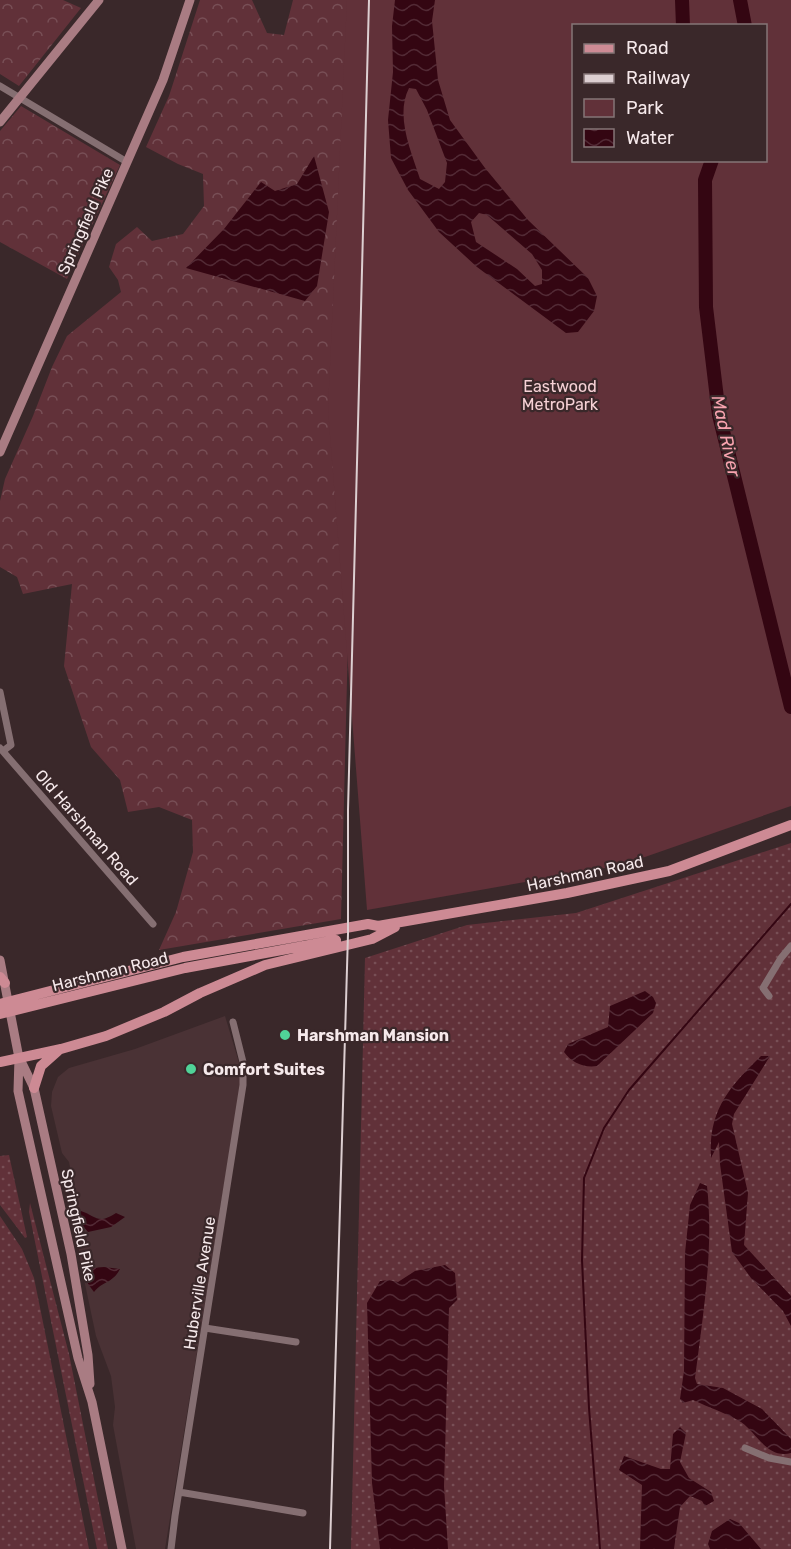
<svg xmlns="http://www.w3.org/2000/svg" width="791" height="1549" font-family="Rubik,sans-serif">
	<defs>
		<pattern id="grass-dots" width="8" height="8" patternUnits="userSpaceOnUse" patternTransform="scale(1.5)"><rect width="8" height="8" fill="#613139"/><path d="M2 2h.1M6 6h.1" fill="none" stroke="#784f56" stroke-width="1.8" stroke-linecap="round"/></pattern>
		<pattern id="forest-crowns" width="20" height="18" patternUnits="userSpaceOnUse" patternTransform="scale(1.5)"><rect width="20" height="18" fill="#613139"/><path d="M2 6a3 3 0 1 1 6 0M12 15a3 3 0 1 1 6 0" fill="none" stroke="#784f56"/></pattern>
		<pattern id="water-waves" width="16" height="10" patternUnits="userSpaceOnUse" patternTransform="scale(1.5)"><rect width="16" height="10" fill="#340612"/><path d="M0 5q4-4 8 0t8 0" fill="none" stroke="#522a35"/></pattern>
	</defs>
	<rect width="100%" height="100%" fill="#3a282a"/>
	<!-- built -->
	<path fill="#4a3235" d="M225,1016L240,1066V1087L165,1549H136L113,1425L115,1407L111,1376L96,1336L81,1265L69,1184L70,1167L69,1162L62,1153L51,1106L52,1092L58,1077L69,1068L135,1049Z"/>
	<!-- grass -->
	<path fill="url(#grass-dots)" d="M791,843V1549H351L365,958L467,925L576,913Z
		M9,1155L27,1237L25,1238L0,1205V1156Z
		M30,1203L69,1354L108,1549H97L29,1212Z
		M0,1216L22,1249L34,1278L89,1549H0Z"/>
	<!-- forest -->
	<path fill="url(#forest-crowns)" d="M0,0H63L81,8L19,86L0,74Z
		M200,0H252L267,33L284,35L293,0H364L341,919L159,950L176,912L193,852L192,820L159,807L128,812L120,780L91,747L64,666L72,584L23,594L17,577L0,567V501L5,479L33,416L52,367L67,336L121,292L118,280L109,267L116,244L137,227L152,241L183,234L204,206L203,174L178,164L146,147L169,96Z
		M21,106L120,165L67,279L0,242V131Z"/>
	<!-- park -->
	<path fill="#613139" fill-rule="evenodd" d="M347,0H791V806L622,865L367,910L328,409ZM574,26H766V160H574Z"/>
	<!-- water -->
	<path fill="url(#water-waves)" fill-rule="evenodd" d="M395,0H435L432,21L438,80L450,120L485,168L528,220L588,278L597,296L594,311L578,332L566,333L477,267L439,232L408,190L391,158L388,120L393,72L392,26ZM409,88L416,89L427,110L447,163L445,182L439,189L420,179C411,151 395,116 409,88ZM479,213L487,215L532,254L542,270V284L535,286L517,269L476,242L471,222Z
		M314,156L329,212L317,286L305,301L186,268L224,229L261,182L275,191L297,184Z
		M645,991L653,997L656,1003L653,1013L597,1066C584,1068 572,1063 564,1052L568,1044L608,1027L610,1006Z
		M761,1056H770L734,1114L732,1124L748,1193L744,1245L791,1296V1326L783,1311L751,1278L732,1252L720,1164L719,1142L711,1158C708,1111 729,1087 761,1056Z
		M700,1183L707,1186C714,1249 703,1315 695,1378L697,1384L723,1388L762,1409L791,1439V1453C767,1459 757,1433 741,1422C726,1413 708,1407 693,1400L683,1403L680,1399L684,1371L685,1253L690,1205Z
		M81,1211C96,1216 98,1225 116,1213L125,1217L111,1227L88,1232L77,1219Z
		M445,1265L455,1273L457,1300L449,1308L444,1486L448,1549H380L372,1483L367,1303L380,1281L389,1280L398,1282L415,1271Z
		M104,1267L120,1269C112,1284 104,1280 94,1292L88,1284L87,1273L91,1268Z
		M680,1427L686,1433L680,1462L689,1478L711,1492L714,1501L705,1506L702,1501L690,1496L680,1507L674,1549H640L642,1485L619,1470L624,1456L661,1469H670L673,1434Z
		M730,1519L739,1523L761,1549H710L708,1544L712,1531Z"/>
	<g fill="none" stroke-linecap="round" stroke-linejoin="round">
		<!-- stream -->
		<path stroke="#340612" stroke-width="2" d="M600,1549L589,1408L582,1260L584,1178L604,1128L629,1090L791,904"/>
		<!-- river -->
		<path stroke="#340612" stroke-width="14" d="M682,0L683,26
			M740,0L745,26
			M712,160L705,180L706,307L719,415L791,707"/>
		<!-- street -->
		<path stroke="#856f72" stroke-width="7" d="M0,86L127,162
			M0,692L11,745L3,751
			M0,748L153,924
			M769,996L763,988L781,958L791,946
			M205,1328L296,1342
			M745,1448L769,1458L791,1462
			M179,1492L303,1513
			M171,1549L175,1516L243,1085V1062L233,1022"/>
		<!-- secondary -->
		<path stroke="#a97c83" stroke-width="9" d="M0,122L99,0
			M0,452L163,80L190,0
			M0,960L19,1058L18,1091L78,1358L92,1402L122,1549
			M20,1059L34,1088L71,1254L88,1355L90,1384"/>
		<!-- primary -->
		<path stroke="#cd8a94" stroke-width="10" d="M0,977L5,983
			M0,1004L183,957L368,924L378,926L567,893L669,871L791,825
			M0,1014L185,968L336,940
			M0,1062L61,1049L106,1036L164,1012L200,993L265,965L372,939L395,927
			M34,1088L41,1066L59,1050"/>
		<!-- rail -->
		<path stroke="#ddcfd1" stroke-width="2" d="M330,1549L348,934V810L369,0"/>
	</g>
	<!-- markers -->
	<g fill="#50d398" stroke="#3a282a" stroke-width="2">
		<circle cx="285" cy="1035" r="6"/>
		<circle cx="191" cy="1069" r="6"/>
	</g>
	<g text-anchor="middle" stroke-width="4.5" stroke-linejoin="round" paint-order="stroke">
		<!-- street labels -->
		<g font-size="16" fill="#f6e9eb" stroke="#3a282a">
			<text transform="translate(85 221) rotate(-66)" y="6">Springfield Pike</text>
			<text transform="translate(87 827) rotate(49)" y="6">Old Harshman Road</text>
			<text transform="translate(585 873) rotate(-12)" y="6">Harshman Road</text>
			<text transform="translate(110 971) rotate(-14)" y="6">Harshman Road</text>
			<text transform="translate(79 1225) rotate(78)" y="6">Springfield Pike</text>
			<text transform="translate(199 1283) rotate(-81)" y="6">Huberville Avenue</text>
		</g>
		<!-- park labels -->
		<g font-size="16" fill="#f6d1d5" stroke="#3a282a">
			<text x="560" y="392">Eastwood<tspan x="560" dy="18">MetroPark</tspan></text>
		</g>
		<!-- poi labels -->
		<g font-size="16" font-weight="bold" fill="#f6e9eb" stroke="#3a282a" text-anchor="start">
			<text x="297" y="1041">Harshman Mansion</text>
			<text x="203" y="1075">Comfort Suites</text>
		</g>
		<!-- water labels -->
		<g font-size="18" font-style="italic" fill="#f8a3af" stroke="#3a282a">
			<text transform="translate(726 436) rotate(78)" y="6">Mad River</text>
		</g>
	</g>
	<!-- legend -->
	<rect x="572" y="24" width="195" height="138" fill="#3a282a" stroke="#857577" stroke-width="1.5"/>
	<rect x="584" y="44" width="30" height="9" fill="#cd8a94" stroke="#857577" stroke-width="1.5"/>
	<text x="626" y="54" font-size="18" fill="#f6e9eb">Road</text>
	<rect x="584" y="74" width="30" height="9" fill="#ddcfd1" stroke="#857577" stroke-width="1.5"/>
	<text x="626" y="84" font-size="18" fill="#f6e9eb">Railway</text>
	<rect x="584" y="99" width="30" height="18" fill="#613139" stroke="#857577" stroke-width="1.5"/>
	<text x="626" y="114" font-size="18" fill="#f6e9eb">Park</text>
	<rect x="584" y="129" width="30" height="18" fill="url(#water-waves)" stroke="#857577" stroke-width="1.5"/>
	<text x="626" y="144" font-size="18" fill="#f6e9eb">Water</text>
</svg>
